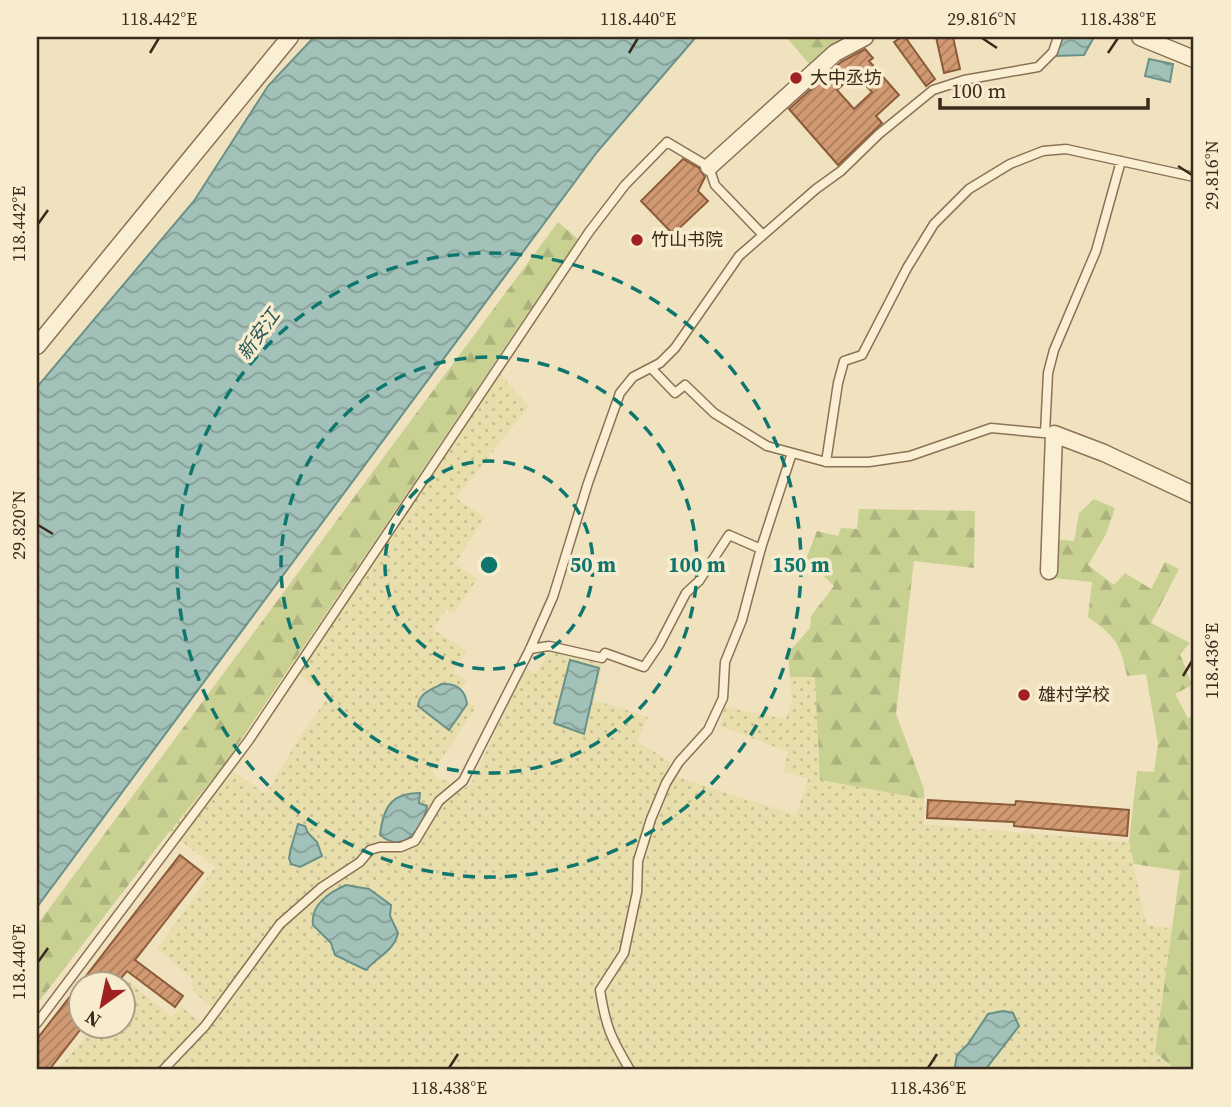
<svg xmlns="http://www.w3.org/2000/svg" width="1231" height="1107" font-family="'Source Serif 4','Noto Sans SC',serif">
	<defs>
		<pattern id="farmland-dots" width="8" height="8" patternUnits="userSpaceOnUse" patternTransform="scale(1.75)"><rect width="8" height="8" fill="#e7deac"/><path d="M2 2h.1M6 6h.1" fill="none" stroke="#c7bf93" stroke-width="1.8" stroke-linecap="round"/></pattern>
		<pattern id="forest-firs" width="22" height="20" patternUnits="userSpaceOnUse" patternTransform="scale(1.75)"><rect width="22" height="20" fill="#c8d092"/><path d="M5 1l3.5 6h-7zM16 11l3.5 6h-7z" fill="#adb37d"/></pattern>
		<pattern id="water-waves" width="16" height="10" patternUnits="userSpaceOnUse" patternTransform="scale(1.75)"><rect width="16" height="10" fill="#a2c2b9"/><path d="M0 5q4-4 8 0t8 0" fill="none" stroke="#859e96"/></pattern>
		<pattern id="building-hatch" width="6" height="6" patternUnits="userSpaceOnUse" patternTransform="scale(1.75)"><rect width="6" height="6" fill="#d29a72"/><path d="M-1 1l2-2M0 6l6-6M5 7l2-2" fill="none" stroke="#ab7e5d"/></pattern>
	</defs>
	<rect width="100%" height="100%" fill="#f1e2bf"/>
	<!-- farmland -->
	<path fill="url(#farmland-dots)" d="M491,369L499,373L529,406L456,498L485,517L455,564L477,579L454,614L446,609L433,629L467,651L453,672L467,680L457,695L476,707L433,771L436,777L464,788L471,784L525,668L536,673L547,654L554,651L602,664L594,700L648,717L637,741L670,762L665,773L796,815L808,779L783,771L788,752L720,726L725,707L786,719L792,699L790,677H815L820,780L924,799V824L1129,842L1146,924L1172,929L1155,1052L1176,1070H58L93,1027L122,1026L123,990L129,982L172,1017L181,1006L200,1022L212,1007L194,993L191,977L157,949L215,867L169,832L224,765L266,794L299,738L329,696L290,668Z"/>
	<!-- forest -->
	<path fill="url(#forest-firs)" d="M786,37H852L812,67Z
		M558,222L578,239L224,765L169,832L37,1004V925Z
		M1094,499L1115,508L1106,534L1088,565L1114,585L1125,573L1151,589L1165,562L1179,569L1151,623L1190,643L1180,654L1192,685L1175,694L1188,718L1194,715V1070H1176L1155,1052L1180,871L1134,864L1129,842L1137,771L1154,772L1158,743L1146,674L1127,676C1120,643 1116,637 1088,617L1092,582L1054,578L1055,539L1074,541L1079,513Z
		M859,509L975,511L974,568L914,561L896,714L924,789V799L820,780L815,677H790L788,653L810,628L811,616L834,586L806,559L817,531L838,536L841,528L857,529Z"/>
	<!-- water -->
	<path fill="url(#water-waves)" stroke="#699187" stroke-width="2" d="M314,37H696L597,152L37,907V387L194,201L268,86Z
		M1063,37H1094L1084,55L1055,56Z
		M1149,59L1173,64L1170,82L1145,76Z
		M570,660L599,668L584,734L554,723Z
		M442,684C457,683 465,689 467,704L449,730L418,706C419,693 432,689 442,684Z
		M420,793L419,803L427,806C425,820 412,844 395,842C390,842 384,838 380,835C383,809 390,793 420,793Z
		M298,824L305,826L308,833L317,842L322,856L300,867L291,864L289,858L291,848Z
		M346,885L369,889L391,905L390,916L398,933C394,951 377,957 366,970L335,955L331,943L313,925C310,905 330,892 346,885Z
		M1003,1011L1013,1013L1019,1026L985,1070H958L955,1066L957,1055L968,1044L988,1014Z"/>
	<!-- building -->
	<path fill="url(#building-hatch)" stroke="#8c5b3a" stroke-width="2" fill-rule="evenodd" d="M902,37H905L935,79L926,86L894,42Z
		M936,37H953L960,69L944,73Z
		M865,49L873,58L869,61L899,95L876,116L882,123L838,165L789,109L841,62ZM855,74L872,92L854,109L837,90Z
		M683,159L699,168L705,177L698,191L708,201L673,234L641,201Z
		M928,800L1015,805L1016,801L1129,810L1127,836L1014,826V822L927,818Z
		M180,855L203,873L135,960L183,996L175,1007L127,971L116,984H80V1030L49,1070H37V1039Z"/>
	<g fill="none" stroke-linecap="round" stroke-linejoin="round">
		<!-- service casing -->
		<g stroke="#8b7256" stroke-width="11">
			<path id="service" d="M651,368L675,393L685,385L714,413L767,446L826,462H869L910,456L991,428L1054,434
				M1045,433L1048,373L1054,350L1096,251L1121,161
				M826,462L838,383L844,361L862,355L907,268L934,224L969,189L1010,164L1043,151L1066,149L1194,177
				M530,649L549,646L602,658L605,653L644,667L659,645L686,593L699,581L729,535L761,549
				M37,1023L249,740L589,232L625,185L667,142L709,167L715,185L763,235
				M163,1070L205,1026L280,924L322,887L360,862L370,850L380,847H401L415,841L439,801L463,781L530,649L553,597L588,483L620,393L633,377L660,363L675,348L739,256L816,189L841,171L879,134L933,90L964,80L1038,67L1053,52L1058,37
				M630,1070C611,1038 606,1028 600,990L624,953L637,892L638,861L651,819L666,783L679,762L708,730L723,698L725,662L742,620L761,548L792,453"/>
		</g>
		<!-- minor casing -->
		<g stroke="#8b7256" stroke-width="19">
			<path id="minor" d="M1140,37L1194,59
				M709,167L835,53L865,37
				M37,346L290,37
				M1049,571L1054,434L1104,453L1194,495"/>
		</g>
		<!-- service -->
		<use href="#service" stroke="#fbefd3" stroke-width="8"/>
		<!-- minor -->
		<use href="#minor" stroke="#fbefd3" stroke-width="16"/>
	</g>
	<!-- ticks -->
	<path fill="none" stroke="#392a1c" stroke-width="2.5" d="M982,38L997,48M150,53L159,38M629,53L638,38M1108,53L1118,38M1178,166L1192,175M38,224L48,210M38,525L53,534M1183,676L1192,661M38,962L48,948M449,1068L458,1054M928,1068L937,1054"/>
	<!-- distance rings -->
	<g fill="none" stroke="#0f766e" stroke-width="3.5" stroke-dasharray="12 9">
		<circle cx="489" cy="565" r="104"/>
		<circle cx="489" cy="565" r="208"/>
		<circle cx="489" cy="565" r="312"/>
	</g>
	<!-- markers -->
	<g fill="#9f2122" stroke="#f8eccf" stroke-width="2.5">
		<circle cx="796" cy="78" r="7"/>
		<circle cx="637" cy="240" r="7"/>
		<circle cx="1024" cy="695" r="7"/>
	</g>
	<g text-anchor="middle" stroke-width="7" stroke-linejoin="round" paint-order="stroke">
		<!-- poi labels -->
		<g font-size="18" fill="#392a1c" stroke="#f8eccf" text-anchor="start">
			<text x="810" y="84">大中丞坊</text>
			<text x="651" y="246">竹山书院</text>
			<text x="1038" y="701">雄村学校</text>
		</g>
		<!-- water labels -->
		<g font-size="19" font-style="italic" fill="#2a5a57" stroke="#f8eccf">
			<text transform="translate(258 334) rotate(-54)" y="7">新安江</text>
		</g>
	</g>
	<circle cx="489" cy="565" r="10" fill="#0f766e" stroke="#f8eccf" stroke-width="3.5"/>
	<g font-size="21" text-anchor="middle" font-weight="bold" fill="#0f766e" stroke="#f8eccf" stroke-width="7" stroke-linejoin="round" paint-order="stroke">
		<text x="593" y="572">50 m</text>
		<text x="697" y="572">100 m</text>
		<text x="801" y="572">150 m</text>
	</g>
	<!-- border -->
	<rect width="1231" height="1107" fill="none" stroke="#f8eccf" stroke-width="77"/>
	<!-- north arrow -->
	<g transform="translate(102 1005) rotate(213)"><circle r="33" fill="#f8eccf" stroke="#ac9e87" stroke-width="2"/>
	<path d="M0-5L12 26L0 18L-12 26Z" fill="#9f2122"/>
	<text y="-10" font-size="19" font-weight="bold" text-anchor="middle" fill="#392a1c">N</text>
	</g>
	<!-- scale -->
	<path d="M940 98v10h208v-10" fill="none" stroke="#392a1c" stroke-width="3.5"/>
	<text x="951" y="98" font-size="21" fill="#392a1c" stroke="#f8eccf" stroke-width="5" paint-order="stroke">100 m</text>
	<rect x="38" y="38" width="1154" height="1030" fill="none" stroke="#392a1c" stroke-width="2.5"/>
	<g font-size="18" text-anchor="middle" fill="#392a1c">
		<text x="159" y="25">118.442°E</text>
		<text x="638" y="25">118.440°E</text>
		<text x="982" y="25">29.816°N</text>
		<text x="1118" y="25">118.438°E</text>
		<text transform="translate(1212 175) rotate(-90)" y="6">29.816°N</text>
		<text transform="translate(19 224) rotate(-90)" y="6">118.442°E</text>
		<text transform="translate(19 525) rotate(-90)" y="6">29.820°N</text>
		<text transform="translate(1212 661) rotate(-90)" y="6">118.436°E</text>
		<text transform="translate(19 962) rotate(-90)" y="6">118.440°E</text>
		<text x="449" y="1094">118.438°E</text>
		<text x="928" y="1094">118.436°E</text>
	</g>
</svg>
